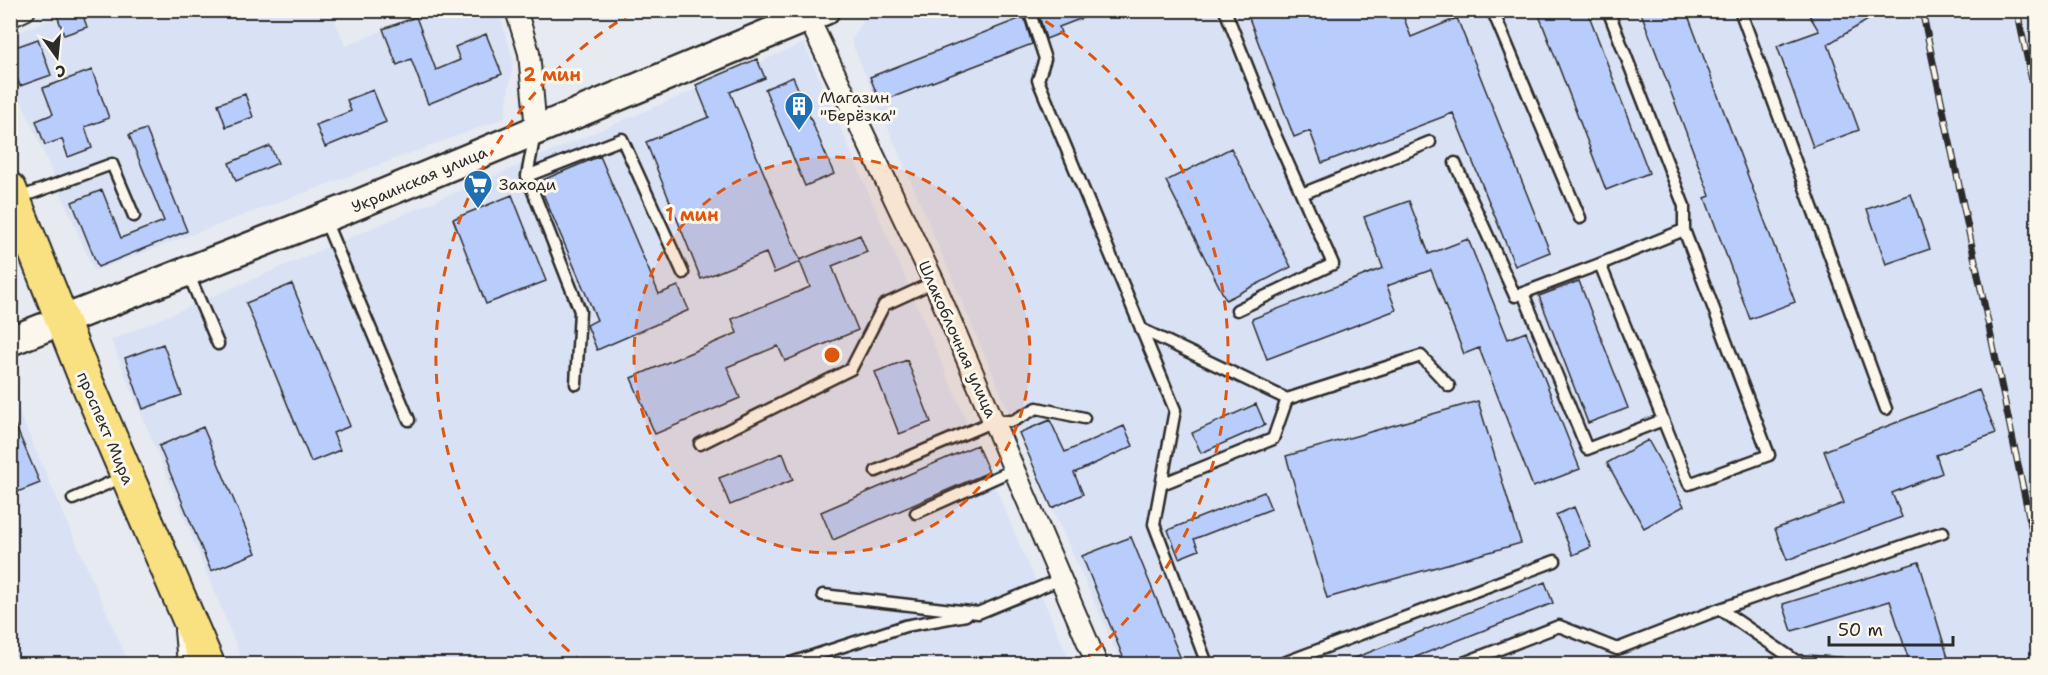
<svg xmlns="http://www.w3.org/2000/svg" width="2048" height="675" font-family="'Shantell Sans',sans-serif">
	<rect width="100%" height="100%" fill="#e7eaf1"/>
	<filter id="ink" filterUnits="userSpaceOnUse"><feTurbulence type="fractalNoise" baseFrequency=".0167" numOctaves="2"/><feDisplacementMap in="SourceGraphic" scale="12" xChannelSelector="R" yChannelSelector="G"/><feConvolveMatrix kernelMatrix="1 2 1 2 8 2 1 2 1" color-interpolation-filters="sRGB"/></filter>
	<g filter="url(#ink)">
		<!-- built -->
		<path fill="#d9e1f4" d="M331,10L345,46L430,11L498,10L513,60L505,118L94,271L11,76L10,36L70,11Z
			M876,10L2037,11V664H1122L1013,421L851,41L868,14Z
			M804,43L1071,664H244L111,340Z
			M10,392L117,636L129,664H11Z"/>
		<!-- building -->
		<path fill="#b9cdfc" stroke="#2b2b2b" stroke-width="1.5" d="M68,10H81L87,27L64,35L57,15Z
			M1041,10H1097L1098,12L1059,27L1061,33L1046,39L1038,12Z
			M1246,10H1401L1411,37L1457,18L1550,252L1515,266L1453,113L1322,163L1310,131L1294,137Z
			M1537,10H1587L1649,173L1606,190Z
			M1640,10H1686L1795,302L1750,319L1705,198L1710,196Z
			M1806,10H1862L1868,20L1828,44L1859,130L1813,147L1777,46L1819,31Z
			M416,17L436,70L460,60L455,47L486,34L502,74L428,104L411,59L397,65L383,29Z
			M1024,17L1032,44L880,102L870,77Z
			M38,39L51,75L20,86L10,59V49Z
			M757,59L765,78L730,92L800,260L860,235L867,252L832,266L858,330L785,361L778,346L727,367L740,398L655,434L631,378L737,333L732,319L810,287L800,262L774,273L766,253L701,279L646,142L709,117L696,85Z
			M92,70L109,118L85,127L92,148L68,157L62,139L45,145L36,121L53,114L43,88Z
			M793,77L834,174L805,186L765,89Z
			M373,90L386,122L325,147L316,125L351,111L347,100Z
			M245,94L253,117L226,127L218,104Z
			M146,129L187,231L98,267L72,202L102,190L121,238L164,221L129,135Z
			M270,146L278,163L236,181L229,163Z
			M1231,148L1291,267L1226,300L1166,181Z
			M600,156L659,294L678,286L689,310L597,350L587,325L597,320L538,182Z
			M1911,194L1930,249L1886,264L1867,209Z
			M512,195L546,281L486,304L453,219Z
			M1409,201L1429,254L1468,239L1508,339L1526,332L1580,469L1533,487L1479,348L1464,354L1431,270L1387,286L1396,310L1267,359L1252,319L1383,268L1364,217Z
			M1579,281L1628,408L1588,423L1539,296Z
			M292,284L350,426L333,433L340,450L311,462L246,303Z
			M163,344L182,395L143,409L125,358Z
			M907,360L931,422L899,434L875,372Z
			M1979,390L1996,433L1936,455L1942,473L1892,493L1902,517L1787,560L1775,529L1844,503L1824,451Z
			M1478,401L1521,543L1327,598L1286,456Z
			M1256,404L1265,425L1201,453L1192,433Z
			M10,413L40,483L10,495Z
			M1050,420L1065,452L1124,426L1133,446L1074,473L1083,494L1052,508L1019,433Z
			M203,427L256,553L211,571L159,446Z
			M1648,440L1684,506L1644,528L1607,463Z
			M977,445L989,472L833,540L821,512Z
			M783,453L793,480L730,505L719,478Z
			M1264,492L1271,509L1194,539L1199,550L1179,558L1168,530Z
			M1574,507L1591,547L1573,555L1556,515Z
			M1131,537L1183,664H1126L1082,556Z
			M1919,562L1950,664H1910L1890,601L1792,631L1783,604Z
			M1545,582L1553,603L1398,664H1340Z"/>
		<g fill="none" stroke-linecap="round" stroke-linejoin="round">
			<!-- service casing -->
			<g stroke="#2b2b2b" stroke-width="15">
				<path id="service" d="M1029,10L1045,59L1038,80L1175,410L1154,524L1207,664
					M1225,10L1269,121L1333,264L1237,310
					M1495,10L1494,14L1580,218
					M1740,10L1886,409
					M535,133L527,176L580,311L576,384
					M1455,163L1515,296L1600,264L1689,484L1769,455L1684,230V206L1608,10
					M527,176L622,139L683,273
					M1302,194L1430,142
					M16,199L112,164L134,216
					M324,218L409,420
					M1600,264L1684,230
					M188,273L218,344
					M1523,293L1587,449L1663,420
					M1141,329L1287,399L1421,356L1449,386
					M700,444L851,369L884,305L934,282
					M876,471L994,421H1013L1037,408L1084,418
					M1162,484L1273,439L1287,399
					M73,499L123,477
					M916,513L1015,469
					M823,595L978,613L1061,579
					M1720,609L1943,532
					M788,664L905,626L966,615
					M1281,664L1555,561
					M1461,664L1559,626L1617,649L1720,609L1796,661L1842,664"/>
			</g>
			<!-- minor casing -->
			<g stroke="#2b2b2b" stroke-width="24">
				<path id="minor" d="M516,10L529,53L536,130
					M10,17L25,10
					M808,17L934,282L1097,664
					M185,630L188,664"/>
			</g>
			<!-- secondary casing -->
			<g stroke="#2b2b2b" stroke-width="33">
				<path id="secondary" d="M10,341L349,208L825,10"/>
			</g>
			<!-- primary casing -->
			<g stroke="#2b2b2b" stroke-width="36">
				<path id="primary" d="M10,189L83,373L208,664"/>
			</g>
			<!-- service -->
			<use href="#service" stroke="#fbf7ec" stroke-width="10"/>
			<!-- minor -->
			<use href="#minor" stroke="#fbf7ec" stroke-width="20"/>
			<!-- secondary -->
			<use href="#secondary" stroke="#fbf7ec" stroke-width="28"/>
			<!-- primary -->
			<use href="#primary" stroke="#f9e181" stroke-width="32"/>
			<!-- rail casing -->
			<g stroke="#2b2b2b" stroke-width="7">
				<path id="rail" d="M1922,10L2038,559
					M2017,10L2038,109"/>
			</g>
			<!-- rail -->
			<use href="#rail" stroke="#fbf7ec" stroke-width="4.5" stroke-dasharray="14" stroke-linecap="butt"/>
		</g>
	</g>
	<!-- distance rings -->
	<circle cx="832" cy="355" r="198" fill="#df570e" fill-opacity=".12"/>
	<g fill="none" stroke="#df570e" stroke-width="3" stroke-dasharray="10 8">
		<circle cx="832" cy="355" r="198"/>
		<path d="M583 663A396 396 0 0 1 634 12M1030 12A396 396 0 0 1 1081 663"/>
	</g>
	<!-- icons -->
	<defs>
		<g id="building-pin" transform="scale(1.5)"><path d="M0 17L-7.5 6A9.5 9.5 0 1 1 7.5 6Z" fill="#1f6fb2" stroke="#fbf7ec"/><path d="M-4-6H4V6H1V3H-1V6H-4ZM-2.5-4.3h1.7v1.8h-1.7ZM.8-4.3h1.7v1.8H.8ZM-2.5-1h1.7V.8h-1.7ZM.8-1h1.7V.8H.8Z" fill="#fff"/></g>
		<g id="supermarket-pin" transform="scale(1.5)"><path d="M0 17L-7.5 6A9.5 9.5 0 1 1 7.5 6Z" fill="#1f6fb2" stroke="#fbf7ec"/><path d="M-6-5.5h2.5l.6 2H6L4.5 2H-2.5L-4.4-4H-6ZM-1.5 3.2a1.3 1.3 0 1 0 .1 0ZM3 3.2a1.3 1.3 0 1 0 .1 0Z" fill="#fff"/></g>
	</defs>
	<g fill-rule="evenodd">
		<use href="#building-pin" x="799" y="106"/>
		<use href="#supermarket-pin" x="478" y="184"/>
	</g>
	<g text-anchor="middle" stroke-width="6" stroke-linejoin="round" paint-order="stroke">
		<!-- poi labels -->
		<g font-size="16" fill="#2b2b2b" stroke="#fbf7ec" text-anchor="start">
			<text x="820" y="103">Магазин<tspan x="820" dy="18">"Берёзка"</tspan></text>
			<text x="499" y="190">Заходи</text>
		</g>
		<!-- street labels -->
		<g font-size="16" fill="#2b2b2b" stroke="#fbf7ec">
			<text transform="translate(419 179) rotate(-23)" y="6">Украинская улица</text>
			<text transform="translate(958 339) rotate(66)" y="6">Шлакоблочная улица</text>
			<text transform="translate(106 428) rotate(67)" y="6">проспект Мира</text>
		</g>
	</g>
	<circle cx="832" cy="355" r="9" fill="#df570e" stroke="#fbf7ec" stroke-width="3"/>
	<g font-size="18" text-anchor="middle" font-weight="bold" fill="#df570e" stroke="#fbf7ec" stroke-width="6" stroke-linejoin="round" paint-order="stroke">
		<text x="552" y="81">2 мин</text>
		<text x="692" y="221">1 мин</text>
	</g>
	<!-- margin -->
	<rect width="2048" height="675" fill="none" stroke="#fbf7ec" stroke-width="36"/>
	<rect x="18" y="18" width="2012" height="639" fill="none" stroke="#2b2b2b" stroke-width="2" filter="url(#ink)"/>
	<!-- north arrow -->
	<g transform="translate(57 57) rotate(165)" stroke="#fbf7ec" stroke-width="4.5" paint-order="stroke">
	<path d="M0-4.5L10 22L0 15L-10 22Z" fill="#2b2b2b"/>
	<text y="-9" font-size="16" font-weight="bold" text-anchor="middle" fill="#2b2b2b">С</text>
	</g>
	<!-- scale -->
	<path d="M1829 636v9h124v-9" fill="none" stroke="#2b2b2b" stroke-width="3"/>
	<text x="1838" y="636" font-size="18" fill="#2b2b2b" stroke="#fbf7ec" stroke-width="4.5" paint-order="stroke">50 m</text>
</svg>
